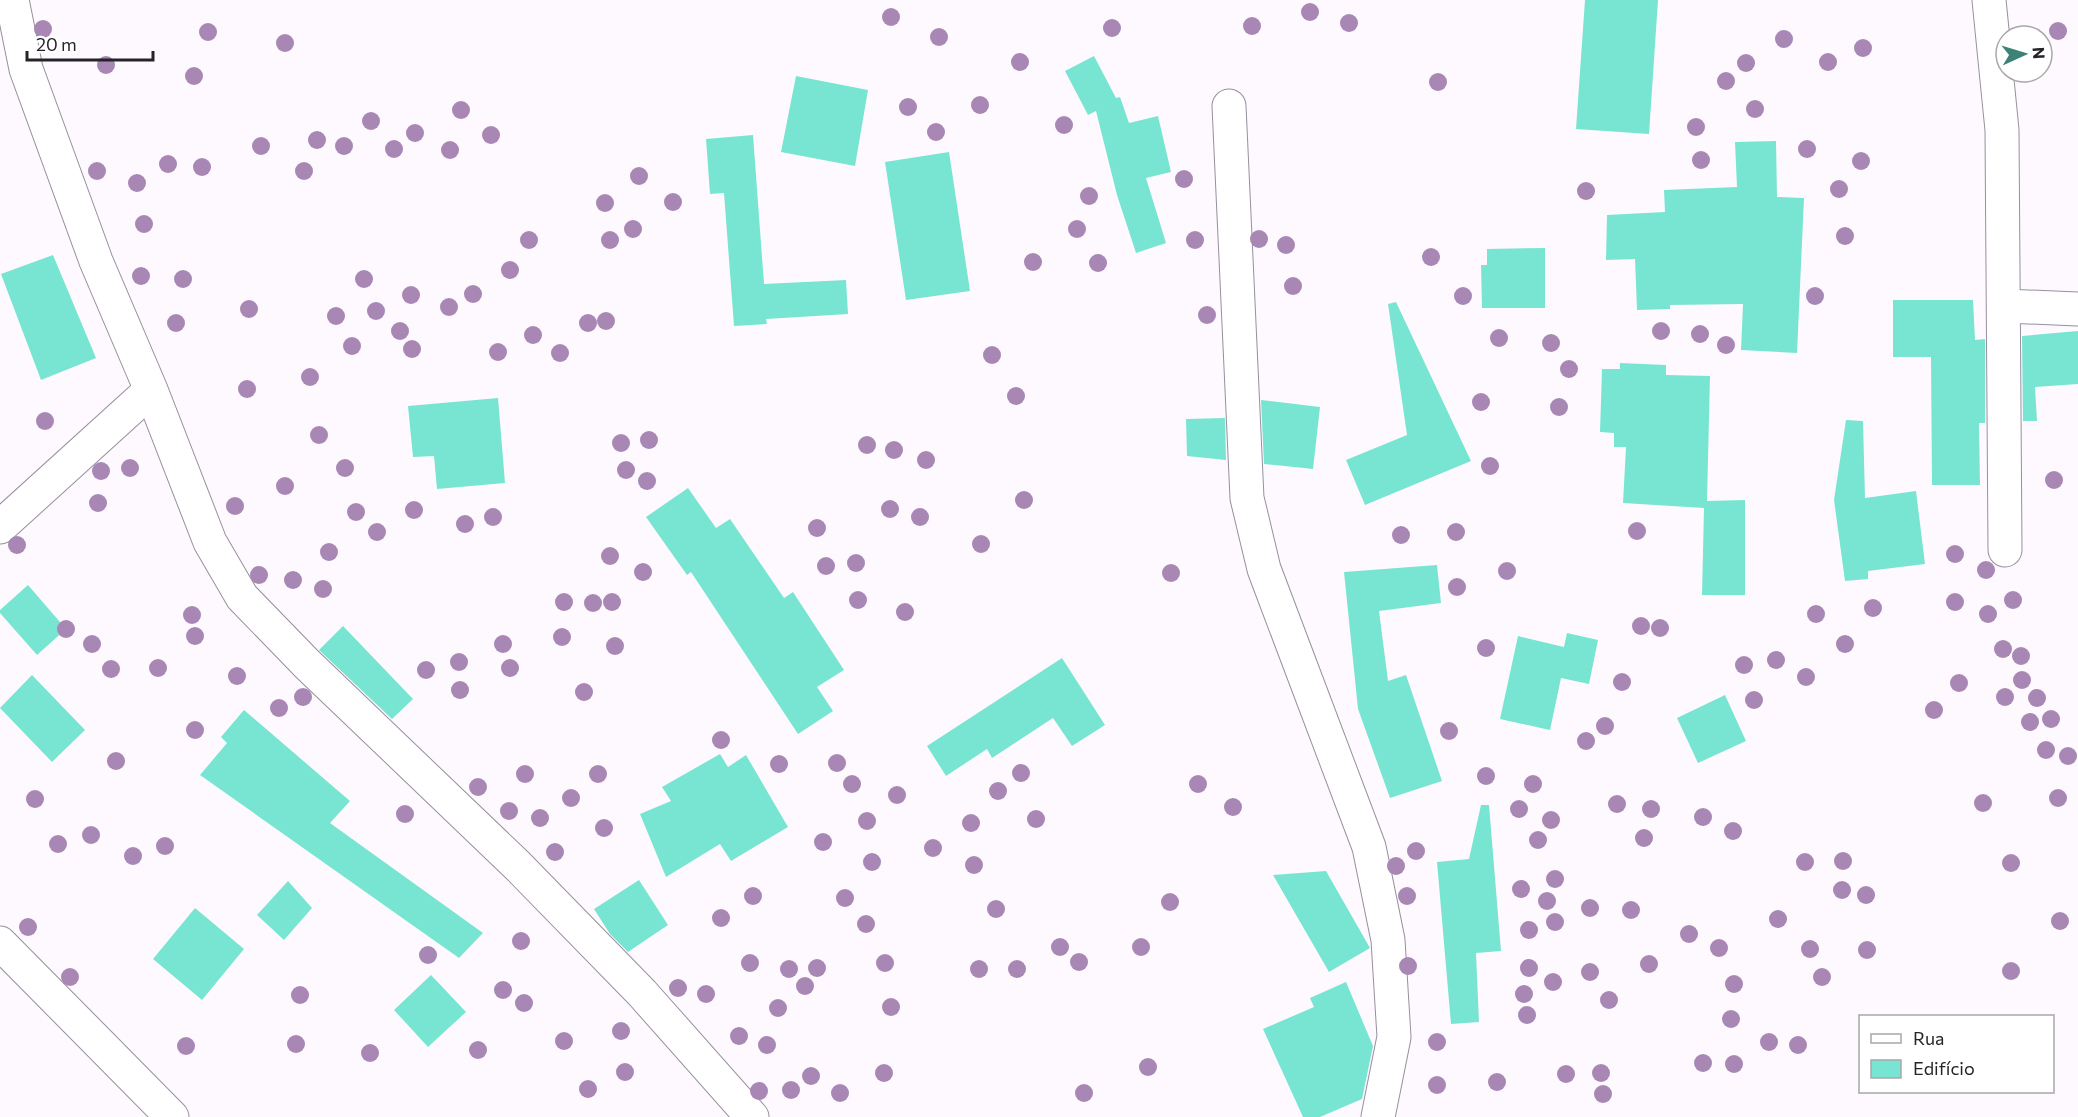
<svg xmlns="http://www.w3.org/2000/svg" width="2078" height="1117" font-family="Commissioner,sans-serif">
	<rect width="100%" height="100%" fill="#fdf9ff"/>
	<!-- building -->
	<path fill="#78e5d2" d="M1585,0H1658L1649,134L1576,129Z
		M1094,56L1116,98L1120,97L1129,123L1158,116L1171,172L1146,178L1166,243L1136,253L1117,195L1096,111L1088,115L1065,71Z
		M796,76L868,90L855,166L781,152Z
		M753,135L764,284L846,280L848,314L766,319L767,324L734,326L724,193L710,194L706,139Z
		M1776,141L1777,197L1804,198L1797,353L1741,350L1743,304L1670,305V309L1637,310L1635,259L1606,260L1607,215L1665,212L1664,190L1737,187L1735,142Z
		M949,152L970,291L906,300L885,162Z
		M1545,248V308H1482L1481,265H1487V249Z
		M53,255L96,358L41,380L1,274Z
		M1893,300H1973L1975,340L1985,339V423H1979L1980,485H1932L1931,357H1893Z
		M1396,302L1471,461L1365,505L1346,460L1407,435L1388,304Z
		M2078,331V384L2035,387L2037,421H2023L2022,336Z
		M1620,363L1666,365V375L1710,376L1707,501L1745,500V595H1702L1704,508L1623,503L1626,447H1614V433L1600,432L1602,369H1620Z
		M498,398L505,483L437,489L434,456L413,457L408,406Z
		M1261,400L1320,407L1313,469L1264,464Z
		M1225,418L1226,460L1187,456L1186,419Z
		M1846,420L1863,421L1865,498L1916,491L1925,564L1868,571V579L1845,581L1834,500Z
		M688,488L716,528L730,519L784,598L793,592L844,670L817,687L833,711L798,734L691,572L687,575L646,517Z
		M1437,565L1441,603L1379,611L1388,681L1406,675L1442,781L1390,798L1358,709L1344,572Z
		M28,585L66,629L37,655L0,613V610Z
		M343,626L413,699L392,719L319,650Z
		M1567,633L1598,640L1589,684L1561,678L1550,730L1500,719L1518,636L1564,647Z
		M1062,658L1105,725L1072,746L1053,718L992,758L987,749L946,776L927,746Z
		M32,675L85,730L52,762L0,708Z
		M1725,695L1746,741L1698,763L1677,718Z
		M244,710L350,801L330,823L483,933L459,958L200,775L227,743L221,737Z
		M720,754L728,767L746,755L788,827L731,861L720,844L666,877L640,814L671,801L662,787Z
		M1481,805H1489L1501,951L1476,953L1479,1022L1451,1024L1437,862L1469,859Z
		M1326,871L1370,948L1329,972L1273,875Z
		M639,880L668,925L628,952L610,934L594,909Z
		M288,881L312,908L284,940L257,915Z
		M195,908L244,949L202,1000L153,959Z
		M431,975L466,1012L428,1047L394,1010Z
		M1346,982L1373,1046L1362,1099L1320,1117H1303L1263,1029L1314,1007L1310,998Z"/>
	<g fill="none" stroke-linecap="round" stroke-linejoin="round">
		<!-- minor casing -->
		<g stroke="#988f9d" stroke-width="35">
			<path id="minor" d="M12,0L26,69L96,261L151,390L210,542L242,597L307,664L518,866L642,993L752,1117
				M1989,0L2002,130L2005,550
				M1229,106L1247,498L1264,569L1369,847L1388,940L1394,1037L1378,1117
				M2005,306L2078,309
				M0,527L151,390
				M0,943L172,1117"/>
		</g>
		<!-- minor -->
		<use href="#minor" stroke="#fff" stroke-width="33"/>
	</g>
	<!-- trees -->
	<g fill="#a887b5">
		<circle cx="1310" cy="12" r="9"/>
		<circle cx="891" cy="17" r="9"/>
		<circle cx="1349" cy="23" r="9"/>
		<circle cx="1252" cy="26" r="9"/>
		<circle cx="1112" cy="28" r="9"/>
		<circle cx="43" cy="29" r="9"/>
		<circle cx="2058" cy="31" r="9"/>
		<circle cx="208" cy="32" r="9"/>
		<circle cx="939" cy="37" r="9"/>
		<circle cx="1784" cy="39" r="9"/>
		<circle cx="285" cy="43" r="9"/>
		<circle cx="1863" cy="48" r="9"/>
		<circle cx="1020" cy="62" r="9"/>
		<circle cx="1828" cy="62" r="9"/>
		<circle cx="1746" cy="63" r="9"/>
		<circle cx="106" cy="65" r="9"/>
		<circle cx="194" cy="76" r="9"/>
		<circle cx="1726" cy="81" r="9"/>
		<circle cx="1438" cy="82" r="9"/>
		<circle cx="980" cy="105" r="9"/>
		<circle cx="908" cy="107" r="9"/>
		<circle cx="1755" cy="109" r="9"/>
		<circle cx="461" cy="110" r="9"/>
		<circle cx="371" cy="121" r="9"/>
		<circle cx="1064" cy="125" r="9"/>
		<circle cx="1696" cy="127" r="9"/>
		<circle cx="936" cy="132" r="9"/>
		<circle cx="415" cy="133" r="9"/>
		<circle cx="491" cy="135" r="9"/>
		<circle cx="317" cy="140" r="9"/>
		<circle cx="261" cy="146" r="9"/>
		<circle cx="344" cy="146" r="9"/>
		<circle cx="394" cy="149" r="9"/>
		<circle cx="1807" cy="149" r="9"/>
		<circle cx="450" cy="150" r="9"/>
		<circle cx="1701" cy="160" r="9"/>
		<circle cx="1861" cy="161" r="9"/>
		<circle cx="168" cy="164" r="9"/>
		<circle cx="202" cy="167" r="9"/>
		<circle cx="97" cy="171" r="9"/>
		<circle cx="304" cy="171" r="9"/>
		<circle cx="639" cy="176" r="9"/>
		<circle cx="1184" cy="179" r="9"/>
		<circle cx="137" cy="183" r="9"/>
		<circle cx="1839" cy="189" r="9"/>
		<circle cx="1586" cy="191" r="9"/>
		<circle cx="1089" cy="196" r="9"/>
		<circle cx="673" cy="202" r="9"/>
		<circle cx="605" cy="203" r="9"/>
		<circle cx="144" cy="224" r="9"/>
		<circle cx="633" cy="229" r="9"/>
		<circle cx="1077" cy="229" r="9"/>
		<circle cx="1845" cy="236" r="9"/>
		<circle cx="1259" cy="239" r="9"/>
		<circle cx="529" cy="240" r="9"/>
		<circle cx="610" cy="240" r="9"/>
		<circle cx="1195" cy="240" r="9"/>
		<circle cx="1286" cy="245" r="9"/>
		<circle cx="1431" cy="257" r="9"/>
		<circle cx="1033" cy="262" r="9"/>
		<circle cx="1098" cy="263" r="9"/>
		<circle cx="510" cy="270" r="9"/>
		<circle cx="141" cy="276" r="9"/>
		<circle cx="183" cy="279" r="9"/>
		<circle cx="364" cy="279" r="9"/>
		<circle cx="1293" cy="286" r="9"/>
		<circle cx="473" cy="294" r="9"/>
		<circle cx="411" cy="295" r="9"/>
		<circle cx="1463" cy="296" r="9"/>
		<circle cx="1815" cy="296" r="9"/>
		<circle cx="449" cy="307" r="9"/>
		<circle cx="249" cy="309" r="9"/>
		<circle cx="376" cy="311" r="9"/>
		<circle cx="1207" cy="315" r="9"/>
		<circle cx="336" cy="316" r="9"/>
		<circle cx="606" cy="321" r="9"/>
		<circle cx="176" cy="323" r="9"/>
		<circle cx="588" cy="323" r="9"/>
		<circle cx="400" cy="331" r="9"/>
		<circle cx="1661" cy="331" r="9"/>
		<circle cx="1700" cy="334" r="9"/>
		<circle cx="533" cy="335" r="9"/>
		<circle cx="1499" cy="338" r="9"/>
		<circle cx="1551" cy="343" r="9"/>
		<circle cx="1726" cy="345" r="9"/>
		<circle cx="352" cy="346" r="9"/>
		<circle cx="412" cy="349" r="9"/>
		<circle cx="498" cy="352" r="9"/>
		<circle cx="560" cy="353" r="9"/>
		<circle cx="992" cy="355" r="9"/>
		<circle cx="1569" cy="369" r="9"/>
		<circle cx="310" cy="377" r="9"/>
		<circle cx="247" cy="389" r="9"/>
		<circle cx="1016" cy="396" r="9"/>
		<circle cx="1481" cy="402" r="9"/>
		<circle cx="1559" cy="407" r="9"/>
		<circle cx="45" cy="421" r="9"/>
		<circle cx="319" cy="435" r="9"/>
		<circle cx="649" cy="440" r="9"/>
		<circle cx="621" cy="443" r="9"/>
		<circle cx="867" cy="445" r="9"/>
		<circle cx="894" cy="450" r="9"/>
		<circle cx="926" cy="460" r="9"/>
		<circle cx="1490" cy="466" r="9"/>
		<circle cx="130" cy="468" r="9"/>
		<circle cx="345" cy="468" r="9"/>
		<circle cx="626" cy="470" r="9"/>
		<circle cx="101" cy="471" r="9"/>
		<circle cx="2054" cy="480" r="9"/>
		<circle cx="647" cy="481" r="9"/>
		<circle cx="285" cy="486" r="9"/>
		<circle cx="1024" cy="500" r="9"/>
		<circle cx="98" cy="503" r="9"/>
		<circle cx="235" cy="506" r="9"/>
		<circle cx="890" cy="509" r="9"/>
		<circle cx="414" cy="510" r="9"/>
		<circle cx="356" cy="512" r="9"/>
		<circle cx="493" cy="517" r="9"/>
		<circle cx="920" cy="517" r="9"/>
		<circle cx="465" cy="524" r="9"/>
		<circle cx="817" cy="528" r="9"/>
		<circle cx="1637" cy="531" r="9"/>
		<circle cx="377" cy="532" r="9"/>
		<circle cx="1456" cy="532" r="9"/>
		<circle cx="1401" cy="535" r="9"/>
		<circle cx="981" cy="544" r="9"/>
		<circle cx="17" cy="545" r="9"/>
		<circle cx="329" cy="552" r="9"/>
		<circle cx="1955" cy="554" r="9"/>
		<circle cx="610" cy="556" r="9"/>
		<circle cx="856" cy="563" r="9"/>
		<circle cx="826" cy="566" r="9"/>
		<circle cx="1986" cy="570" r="9"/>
		<circle cx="1507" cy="571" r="9"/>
		<circle cx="643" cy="572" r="9"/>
		<circle cx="1171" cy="573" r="9"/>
		<circle cx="259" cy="575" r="9"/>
		<circle cx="293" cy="580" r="9"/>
		<circle cx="1457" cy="587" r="9"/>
		<circle cx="323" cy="589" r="9"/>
		<circle cx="858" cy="600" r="9"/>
		<circle cx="2013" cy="600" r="9"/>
		<circle cx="564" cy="602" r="9"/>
		<circle cx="612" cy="602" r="9"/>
		<circle cx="1955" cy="602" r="9"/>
		<circle cx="593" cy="603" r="9"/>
		<circle cx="1873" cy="608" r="9"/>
		<circle cx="905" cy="612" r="9"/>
		<circle cx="1816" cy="614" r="9"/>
		<circle cx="1988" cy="614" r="9"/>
		<circle cx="192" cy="615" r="9"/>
		<circle cx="1641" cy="626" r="9"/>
		<circle cx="1660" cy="628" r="9"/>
		<circle cx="66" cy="629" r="9"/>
		<circle cx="195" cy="636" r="9"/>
		<circle cx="562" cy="637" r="9"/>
		<circle cx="92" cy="644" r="9"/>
		<circle cx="503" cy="644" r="9"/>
		<circle cx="1845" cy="644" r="9"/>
		<circle cx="615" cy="646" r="9"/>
		<circle cx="1486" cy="648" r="9"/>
		<circle cx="2003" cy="649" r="9"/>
		<circle cx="2021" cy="656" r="9"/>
		<circle cx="1776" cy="660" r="9"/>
		<circle cx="459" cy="662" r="9"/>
		<circle cx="1744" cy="665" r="9"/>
		<circle cx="158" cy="668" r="9"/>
		<circle cx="510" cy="668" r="9"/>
		<circle cx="111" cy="669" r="9"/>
		<circle cx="426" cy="670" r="9"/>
		<circle cx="237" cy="676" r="9"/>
		<circle cx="1806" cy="677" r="9"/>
		<circle cx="2022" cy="680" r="9"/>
		<circle cx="1622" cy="682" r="9"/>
		<circle cx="1959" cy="683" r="9"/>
		<circle cx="460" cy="690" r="9"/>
		<circle cx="584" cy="692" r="9"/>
		<circle cx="303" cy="697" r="9"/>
		<circle cx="2005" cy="697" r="9"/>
		<circle cx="2037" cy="698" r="9"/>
		<circle cx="1754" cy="700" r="9"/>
		<circle cx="279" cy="708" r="9"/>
		<circle cx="1934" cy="710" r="9"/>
		<circle cx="2051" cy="719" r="9"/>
		<circle cx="2030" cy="722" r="9"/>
		<circle cx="1605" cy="726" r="9"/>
		<circle cx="195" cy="730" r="9"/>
		<circle cx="1449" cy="731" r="9"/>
		<circle cx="721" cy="740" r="9"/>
		<circle cx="1586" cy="741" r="9"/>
		<circle cx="2046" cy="750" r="9"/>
		<circle cx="2068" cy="756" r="9"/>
		<circle cx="116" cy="761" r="9"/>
		<circle cx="837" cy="763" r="9"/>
		<circle cx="779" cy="764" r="9"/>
		<circle cx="1021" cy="773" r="9"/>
		<circle cx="525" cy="774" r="9"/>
		<circle cx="598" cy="774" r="9"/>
		<circle cx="1486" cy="776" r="9"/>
		<circle cx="852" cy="784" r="9"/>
		<circle cx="1198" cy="784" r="9"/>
		<circle cx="1533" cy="784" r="9"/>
		<circle cx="478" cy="787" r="9"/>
		<circle cx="998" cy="791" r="9"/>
		<circle cx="897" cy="795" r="9"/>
		<circle cx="571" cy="798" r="9"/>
		<circle cx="2058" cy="798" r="9"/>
		<circle cx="35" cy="799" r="9"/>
		<circle cx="1983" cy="803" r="9"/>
		<circle cx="1617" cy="804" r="9"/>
		<circle cx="1233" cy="807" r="9"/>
		<circle cx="1519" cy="809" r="9"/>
		<circle cx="1651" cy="809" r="9"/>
		<circle cx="509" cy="811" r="9"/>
		<circle cx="405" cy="814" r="9"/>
		<circle cx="1703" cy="817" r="9"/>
		<circle cx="540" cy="818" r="9"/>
		<circle cx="1036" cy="819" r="9"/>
		<circle cx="1551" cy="820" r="9"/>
		<circle cx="867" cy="821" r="9"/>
		<circle cx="971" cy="823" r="9"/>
		<circle cx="604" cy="828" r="9"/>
		<circle cx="1733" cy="831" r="9"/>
		<circle cx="91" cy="835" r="9"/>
		<circle cx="1644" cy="838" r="9"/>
		<circle cx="1538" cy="840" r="9"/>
		<circle cx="823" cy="842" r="9"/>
		<circle cx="58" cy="844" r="9"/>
		<circle cx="165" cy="846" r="9"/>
		<circle cx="933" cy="848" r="9"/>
		<circle cx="1416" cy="851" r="9"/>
		<circle cx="555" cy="852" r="9"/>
		<circle cx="133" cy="856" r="9"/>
		<circle cx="1843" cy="861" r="9"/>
		<circle cx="872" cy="862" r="9"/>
		<circle cx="1805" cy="862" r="9"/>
		<circle cx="2011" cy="863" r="9"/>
		<circle cx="974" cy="865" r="9"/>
		<circle cx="1396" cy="866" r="9"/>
		<circle cx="1555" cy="879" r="9"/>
		<circle cx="1521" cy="889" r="9"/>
		<circle cx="1842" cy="890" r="9"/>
		<circle cx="1866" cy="895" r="9"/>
		<circle cx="753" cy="896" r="9"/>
		<circle cx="1407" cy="896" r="9"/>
		<circle cx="845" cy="898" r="9"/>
		<circle cx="1547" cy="901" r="9"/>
		<circle cx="1170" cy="902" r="9"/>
		<circle cx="1590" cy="908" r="9"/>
		<circle cx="996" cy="909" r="9"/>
		<circle cx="1631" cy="910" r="9"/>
		<circle cx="721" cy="918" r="9"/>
		<circle cx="1778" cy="919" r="9"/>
		<circle cx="2060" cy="921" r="9"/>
		<circle cx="1555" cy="922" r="9"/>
		<circle cx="866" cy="924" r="9"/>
		<circle cx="28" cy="927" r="9"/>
		<circle cx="1529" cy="930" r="9"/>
		<circle cx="1689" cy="934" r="9"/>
		<circle cx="521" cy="941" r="9"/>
		<circle cx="1060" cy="947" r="9"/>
		<circle cx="1141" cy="947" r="9"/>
		<circle cx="1719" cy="948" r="9"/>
		<circle cx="1810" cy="949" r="9"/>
		<circle cx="1867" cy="950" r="9"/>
		<circle cx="428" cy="955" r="9"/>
		<circle cx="1079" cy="962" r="9"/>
		<circle cx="750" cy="963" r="9"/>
		<circle cx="885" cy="963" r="9"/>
		<circle cx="1649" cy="964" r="9"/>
		<circle cx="1408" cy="966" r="9"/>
		<circle cx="817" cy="968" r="9"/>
		<circle cx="1529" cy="968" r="9"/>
		<circle cx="789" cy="969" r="9"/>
		<circle cx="979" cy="969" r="9"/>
		<circle cx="1017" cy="969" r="9"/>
		<circle cx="2011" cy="971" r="9"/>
		<circle cx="1590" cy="972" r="9"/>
		<circle cx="70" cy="977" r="9"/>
		<circle cx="1822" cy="977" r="9"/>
		<circle cx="1553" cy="982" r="9"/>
		<circle cx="1734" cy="984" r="9"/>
		<circle cx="805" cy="986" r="9"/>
		<circle cx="678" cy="988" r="9"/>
		<circle cx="503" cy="990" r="9"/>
		<circle cx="706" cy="994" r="9"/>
		<circle cx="1524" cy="994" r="9"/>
		<circle cx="300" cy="995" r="9"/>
		<circle cx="1609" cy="1000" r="9"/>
		<circle cx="524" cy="1003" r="9"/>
		<circle cx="891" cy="1007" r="9"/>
		<circle cx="778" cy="1008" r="9"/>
		<circle cx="1527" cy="1015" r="9"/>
		<circle cx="1731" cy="1019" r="9"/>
		<circle cx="621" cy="1031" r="9"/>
		<circle cx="739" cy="1036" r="9"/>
		<circle cx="564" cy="1041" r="9"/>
		<circle cx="1437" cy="1042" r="9"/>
		<circle cx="1769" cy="1042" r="9"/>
		<circle cx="296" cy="1044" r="9"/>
		<circle cx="767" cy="1045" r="9"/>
		<circle cx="1798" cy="1045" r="9"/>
		<circle cx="186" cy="1046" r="9"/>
		<circle cx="478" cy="1050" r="9"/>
		<circle cx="370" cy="1053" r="9"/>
		<circle cx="1703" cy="1063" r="9"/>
		<circle cx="1734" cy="1064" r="9"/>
		<circle cx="1148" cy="1067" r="9"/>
		<circle cx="625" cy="1072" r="9"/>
		<circle cx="884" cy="1073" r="9"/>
		<circle cx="1601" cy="1073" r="9"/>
		<circle cx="1566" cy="1074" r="9"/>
		<circle cx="811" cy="1076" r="9"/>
		<circle cx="1497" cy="1082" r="9"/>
		<circle cx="1437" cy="1085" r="9"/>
		<circle cx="588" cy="1089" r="9"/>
		<circle cx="791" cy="1090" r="9"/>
		<circle cx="759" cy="1091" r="9"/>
		<circle cx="840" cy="1093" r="9"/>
		<circle cx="1084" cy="1093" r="9"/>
		<circle cx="1603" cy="1094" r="9"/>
	</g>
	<!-- legend -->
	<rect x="1859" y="1015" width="195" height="78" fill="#ffffff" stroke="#a9a7a9" stroke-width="1.5"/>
	<rect x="1871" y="1034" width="30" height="9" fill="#ffffff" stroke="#a9a7a9" stroke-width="1.5"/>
	<text x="1913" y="1045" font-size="18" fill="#272429">Rua</text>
	<rect x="1871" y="1060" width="30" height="18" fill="#78e5d2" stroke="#a9a7a9" stroke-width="1.5"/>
	<text x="1913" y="1075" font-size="18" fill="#272429">Edifício</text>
	<!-- north arrow -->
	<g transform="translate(2024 54) rotate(86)"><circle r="28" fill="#ffffff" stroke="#a9a7a9" stroke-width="1.5"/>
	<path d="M0-4.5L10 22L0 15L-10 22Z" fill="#3d8276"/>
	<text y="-9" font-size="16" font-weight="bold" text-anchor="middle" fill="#272429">N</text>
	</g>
	<!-- scale -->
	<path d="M27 51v9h126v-9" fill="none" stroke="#272429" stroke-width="3"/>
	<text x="36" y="51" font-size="18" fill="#272429" stroke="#ffffff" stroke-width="4.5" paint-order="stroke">20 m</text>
</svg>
